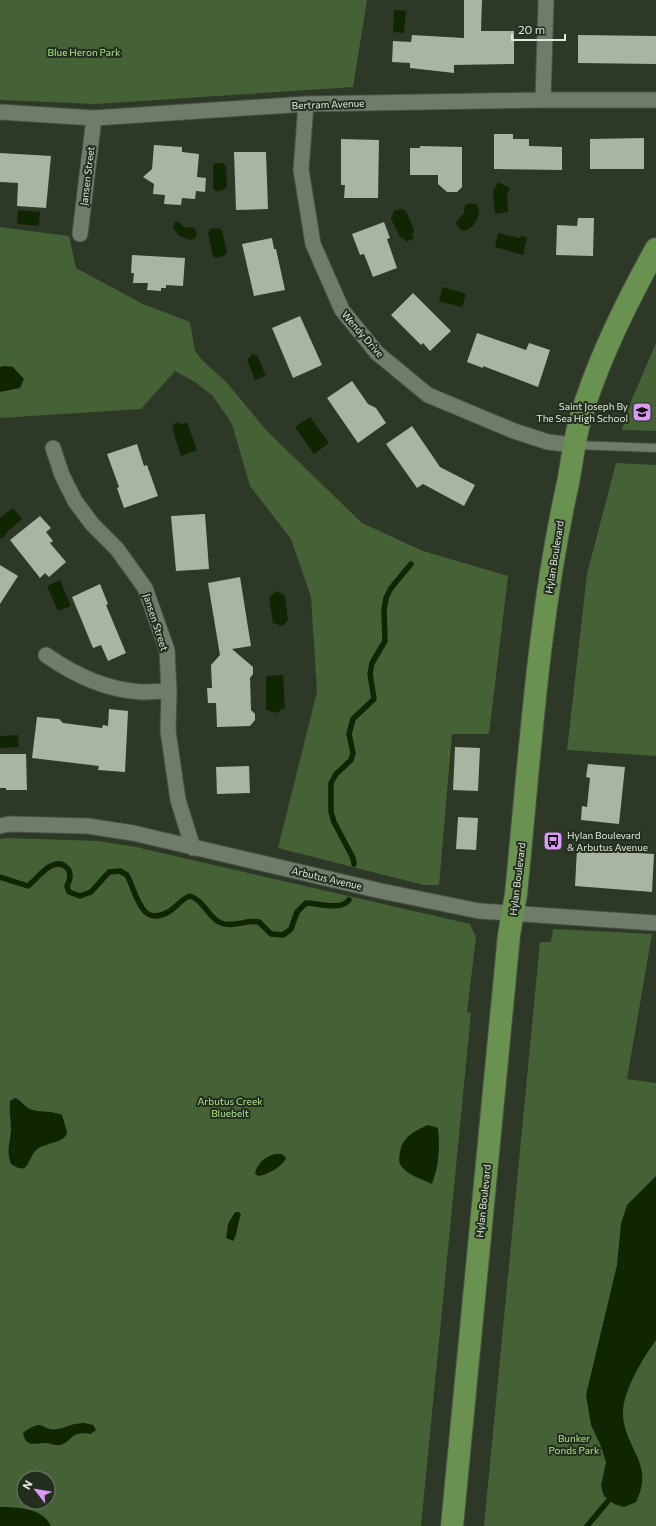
<svg xmlns="http://www.w3.org/2000/svg" width="656" height="1526" font-family="Commissioner,sans-serif">
	<rect width="100%" height="100%" fill="#2d3827"/>
	<!-- green -->
	<path fill="#456236" fill-rule="evenodd" d="M0,0H367L353,87L96,104L0,100Z
		M0,227L69,236L76,268L143,304L190,322L195,351L203,361L227,383L267,431L362,523L423,551L508,576L489,734H452L439,885H424L278,848L317,692L311,597L291,539L250,486L232,424L213,396L195,382L175,371L141,409L0,418Z
		M656,343V431L622,430L632,399Z
		M616,463L656,465V756L567,750L587,574Z
		M7,838L99,841L136,847L470,924L476,937L467,1012L471,1013L421,1526H0V839ZM24,1478H48V1502H24Z
		M553,929L652,934L627,1079L656,1083V1526H484L540,942H551Z"/>
	<!-- water -->
	<path fill="#102602" d="M394,10L406,11L404,33L393,32Z
		M215,163H222L226,166L227,187L223,190L216,191L213,188V166Z
		M498,182L510,188L507,194L508,212L495,214L493,192Z
		M470,203L477,205C483,215 474,228 464,231L458,227L456,222L464,213L465,205Z
		M401,209L406,211L414,230L412,235L414,238L406,242L403,238L400,237L391,219L394,211Z
		M18,210L40,212L39,226L17,224Z
		M175,222H179L184,227L194,228L197,234L195,238L190,240L180,236L173,228Z
		M218,228L222,230L227,253L224,256L216,258L213,256L208,233L210,229Z
		M498,233L520,238L521,236L527,237L523,255L495,247Z
		M443,287L466,294L462,307L439,301Z
		M253,354L255,356L257,355L266,376L255,380L247,360Z
		M5,366L13,367L24,379L20,388L0,392V367Z
		M310,417L329,443L314,454L295,427Z
		M179,422L180,425L187,422L197,450L181,456L172,428L174,427L173,424Z
		M13,508L22,519L7,532L4,538L1,537L0,540V518Z
		M60,580L71,606L58,611L47,586Z
		M277,591L285,596L288,620L283,626L273,623L269,597Z
		M283,675L285,709H281L278,713L266,710V676Z
		M18,735L19,747L0,748V736Z
		M15,1098C22,1100 23,1106 30,1109C39,1113 51,1110 62,1115C63,1118 67,1131 67,1133C65,1141 53,1142 46,1145C41,1146 36,1149 33,1154C27,1164 27,1175 11,1164C6,1150 10,1144 11,1130C11,1120 9,1111 10,1101Z
		M428,1125L438,1128C440,1147 439,1165 432,1184C422,1179 409,1176 402,1167C398,1163 399,1157 400,1152C403,1136 415,1131 428,1125Z
		M275,1154H282L286,1158C283,1166 269,1174 259,1176L255,1174C257,1163 265,1157 275,1154Z
		M656,1176V1340C643,1358 622,1392 623,1415C625,1450 655,1463 636,1502L624,1507L614,1504L604,1496L601,1486L606,1462L600,1444L591,1425L586,1395L617,1265L621,1224L627,1205Z
		M235,1212H239L241,1215C237,1223 238,1234 233,1241L226,1238L228,1224Z
		M84,1423L93,1425L96,1430L91,1434C69,1430 73,1442 60,1445C54,1446 50,1443 45,1443C34,1443 26,1448 23,1433C45,1416 40,1432 58,1429C67,1427 74,1423 84,1423Z
		M0,1507C17,1507 43,1508 51,1526H0Z"/>
	<g fill="none" stroke-linecap="round" stroke-linejoin="round">
		<!-- stream -->
		<path stroke="#102602" stroke-width="5.5" d="M354,864L353,858L334,822L331,812V783L336,774L351,760L353,753L349,734L353,719L374,699L370,674L372,663L385,641L384,610L386,598L391,588L411,564
			M0,877L28,886C37,879 54,854 67,868C72,873 70,880 67,886L69,892L80,896L91,892L109,872L120,871L127,875C136,891 140,928 168,912C176,908 181,899 190,896C205,901 209,919 221,923C234,928 247,919 259,922L271,934L283,935L291,929L297,912L306,903C318,903 341,911 349,900
			M587,1526L609,1500"/>
	</g>
	<!-- building -->
	<path fill="#a7b5a1" d="M464,0H482L481,31H514V64L454,65V73L410,68V63L392,62L393,41L411,42L412,35L464,38Z
		M578,35L656,36V64L578,63Z
		M494,134H513V139H529V146L562,147V170L494,169Z
		M644,138V169H590V139Z
		M341,139L379,140L378,198H344L345,185H341Z
		M154,145L182,147V152L199,154L197,177L206,178L205,192L196,191L195,199L182,198L181,205L164,204L165,195L153,194L154,184L143,177L152,169Z
		M420,146L462,147V187L457,192H447L438,184V175H410V148H420Z
		M234,152H266L268,209L236,210Z
		M0,153L51,156L46,208L17,206L18,183L0,182Z
		M578,218H594L593,256L556,255L557,225L577,226Z
		M384,222L390,238L387,239L397,268L373,277L364,254L360,255L352,234Z
		M272,238L274,249H276L285,290L254,296L242,244Z
		M132,255L185,258L183,286L166,285V288H161V291L147,290L148,283H133L134,273H131Z
		M413,293L451,331L430,351L423,343L421,345L391,315Z
		M300,316L322,365L293,378L272,328Z
		M477,333L526,350L529,343L550,350L538,387L483,366V368L467,362Z
		M352,381L368,404L376,408L386,423L358,443L327,398Z
		M412,426L440,467L475,485L464,506L423,484L417,488L386,444Z
		M137,444L144,466L147,465L158,496L124,508L117,488L119,487L107,454Z
		M205,514L209,569L176,571L171,516Z
		M40,516L51,528L46,532L53,541L50,543L66,562L49,577L45,573L40,578L10,540Z
		M0,565L18,576L0,604Z
		M240,577L251,646L232,649L253,667V674L250,678L251,710L255,714V720L250,726L217,727L216,703H208L207,688H212L211,665L220,655L208,583Z
		M100,584L108,604L106,605L126,653L108,661L101,645L93,648L72,597Z
		M109,709L128,711L125,772L98,770L99,766L32,758L37,717L59,719L63,723L102,728L103,725L108,726Z
		M455,747L480,748L478,791L453,790Z
		M0,754H26L27,790H6V788H0Z
		M588,764L625,767L619,824L581,820L582,806L587,807L590,778L586,777Z
		M249,766L250,793L217,794L216,767Z
		M458,817L478,818L476,850L456,849Z
		M577,849L654,854L652,892L575,886Z"/>
	<g fill="none" stroke-linecap="round" stroke-linejoin="round">
		<!-- service casing -->
		<g stroke="#4a5345" stroke-width="10">
			<path id="service" d="M575,445L656,448"/>
		</g>
		<!-- minor casing -->
		<g stroke="#4a5345" stroke-width="17">
			<path id="minor" d="M543,100L546,0
				M306,104L301,170L313,244L342,310L377,353L428,395L514,431L548,442L574,445
				M0,112L94,118L306,104L543,100H656
				M80,234L94,118
				M53,448L62,475L75,501L92,524L117,549L145,588L167,650L169,691L168,731L178,800L193,848
				M46,655C73,674 107,690 141,692C150,692 160,691 169,691
				M0,826L9,824L88,826L133,833L381,891L479,911L656,923"/>
		</g>
		<!-- primary casing -->
		<g stroke="#4a5345" stroke-width="24">
			<path id="primary" d="M452,1526L509,935L516,894C530,756 538,617 568,483C572,462 574,441 580,420C597,361 626,303 656,249"/>
		</g>
		<!-- service -->
		<use href="#service" stroke="#707c6a" stroke-width="8"/>
		<!-- minor -->
		<use href="#minor" stroke="#707c6a" stroke-width="15"/>
		<!-- primary -->
		<use href="#primary" stroke="#699250" stroke-width="22"/>
	</g>
	<!-- icons -->
	<defs>
		<g id="school-square" transform="scale(1)"><rect x="-9" y="-9" width="18" height="18" rx="4" fill="#da9af6" stroke="#232e1e"/><path d="M0-5L7-2L0 1L-7-2ZM-4 1L0 2.5L4 1V4Q0 6-4 4Z" fill="#111"/></g>
		<g id="bus-square" transform="scale(1)"><rect x="-9" y="-9" width="18" height="18" rx="4" fill="#da9af6" stroke="#232e1e"/><path d="M-5-6H5V4H4V6H2V4H-2V6H-4V4H-5ZM-3.5-4V0h7V-4ZM-3.5 1.2v1.5H-2V1.2ZM2 1.2v1.5H3.5V1.2Z" fill="#111"/></g>
	</defs>
	<g fill-rule="evenodd">
		<use href="#school-square" x="642" y="412"/>
		<use href="#bus-square" x="553" y="841"/>
	</g>
	<g text-anchor="middle" stroke-width="4" stroke-linejoin="round" paint-order="stroke">
		<!-- park labels -->
		<g font-size="10" fill="#a9e788" stroke="#232e1e">
			<text x="84" y="56">Blue Heron Park</text>
			<text x="230" y="1105">Arbutus Creek<tspan x="230" dy="12">Bluebelt</tspan></text>
			<text x="574" y="1442">Bunker<tspan x="574" dy="12">Ponds Park</tspan></text>
		</g>
		<!-- street labels -->
		<g font-size="10" fill="#e1e8dd" stroke="#232e1e">
			<text transform="translate(328 104) rotate(-2)" y="4">Bertram Avenue</text>
			<text transform="translate(87 176) rotate(-83)" y="4">Jansen Street</text>
			<text transform="translate(363 334) rotate(49)" y="4">Wendy Drive</text>
			<text transform="translate(554 557) rotate(-81)" y="4">Hylan Boulevard</text>
			<text transform="translate(156 622) rotate(72)" y="4">Jansen Street</text>
			<text transform="translate(327 878) rotate(13)" y="4">Arbutus Avenue</text>
			<text transform="translate(517 879) rotate(-83)" y="4">Hylan Boulevard</text>
			<text transform="translate(483 1201) rotate(-84)" y="4">Hylan Boulevard</text>
		</g>
		<!-- poi labels -->
		<g font-size="10" fill="#e1e8dd" stroke="#232e1e" text-anchor="end">
			<text x="628" y="410">Saint Joseph By<tspan x="628" dy="12">The Sea High School</tspan></text>
			<text x="567" y="839" text-anchor="start">Hylan Boulevard<tspan x="567" dy="12">&amp; Arbutus Avenue</tspan></text>
		</g>
	</g>
	<!-- north arrow -->
	<g transform="translate(36 1490) rotate(301)"><circle r="19" fill="#232e1e" stroke="#6f786a"/>
	<path d="M0-3L7 15L0 10L-7 15Z" fill="#da9af6"/>
	<text y="-6" font-size="11" font-weight="bold" text-anchor="middle" fill="#e1e8dd">N</text>
	</g>
	<!-- scale -->
	<path d="M512 34v6h53v-6" fill="none" stroke="#e1e8dd" stroke-width="2"/>
	<text x="518" y="34" font-size="12" fill="#e1e8dd" stroke="#232e1e" stroke-width="3" paint-order="stroke">20 m</text>
</svg>
